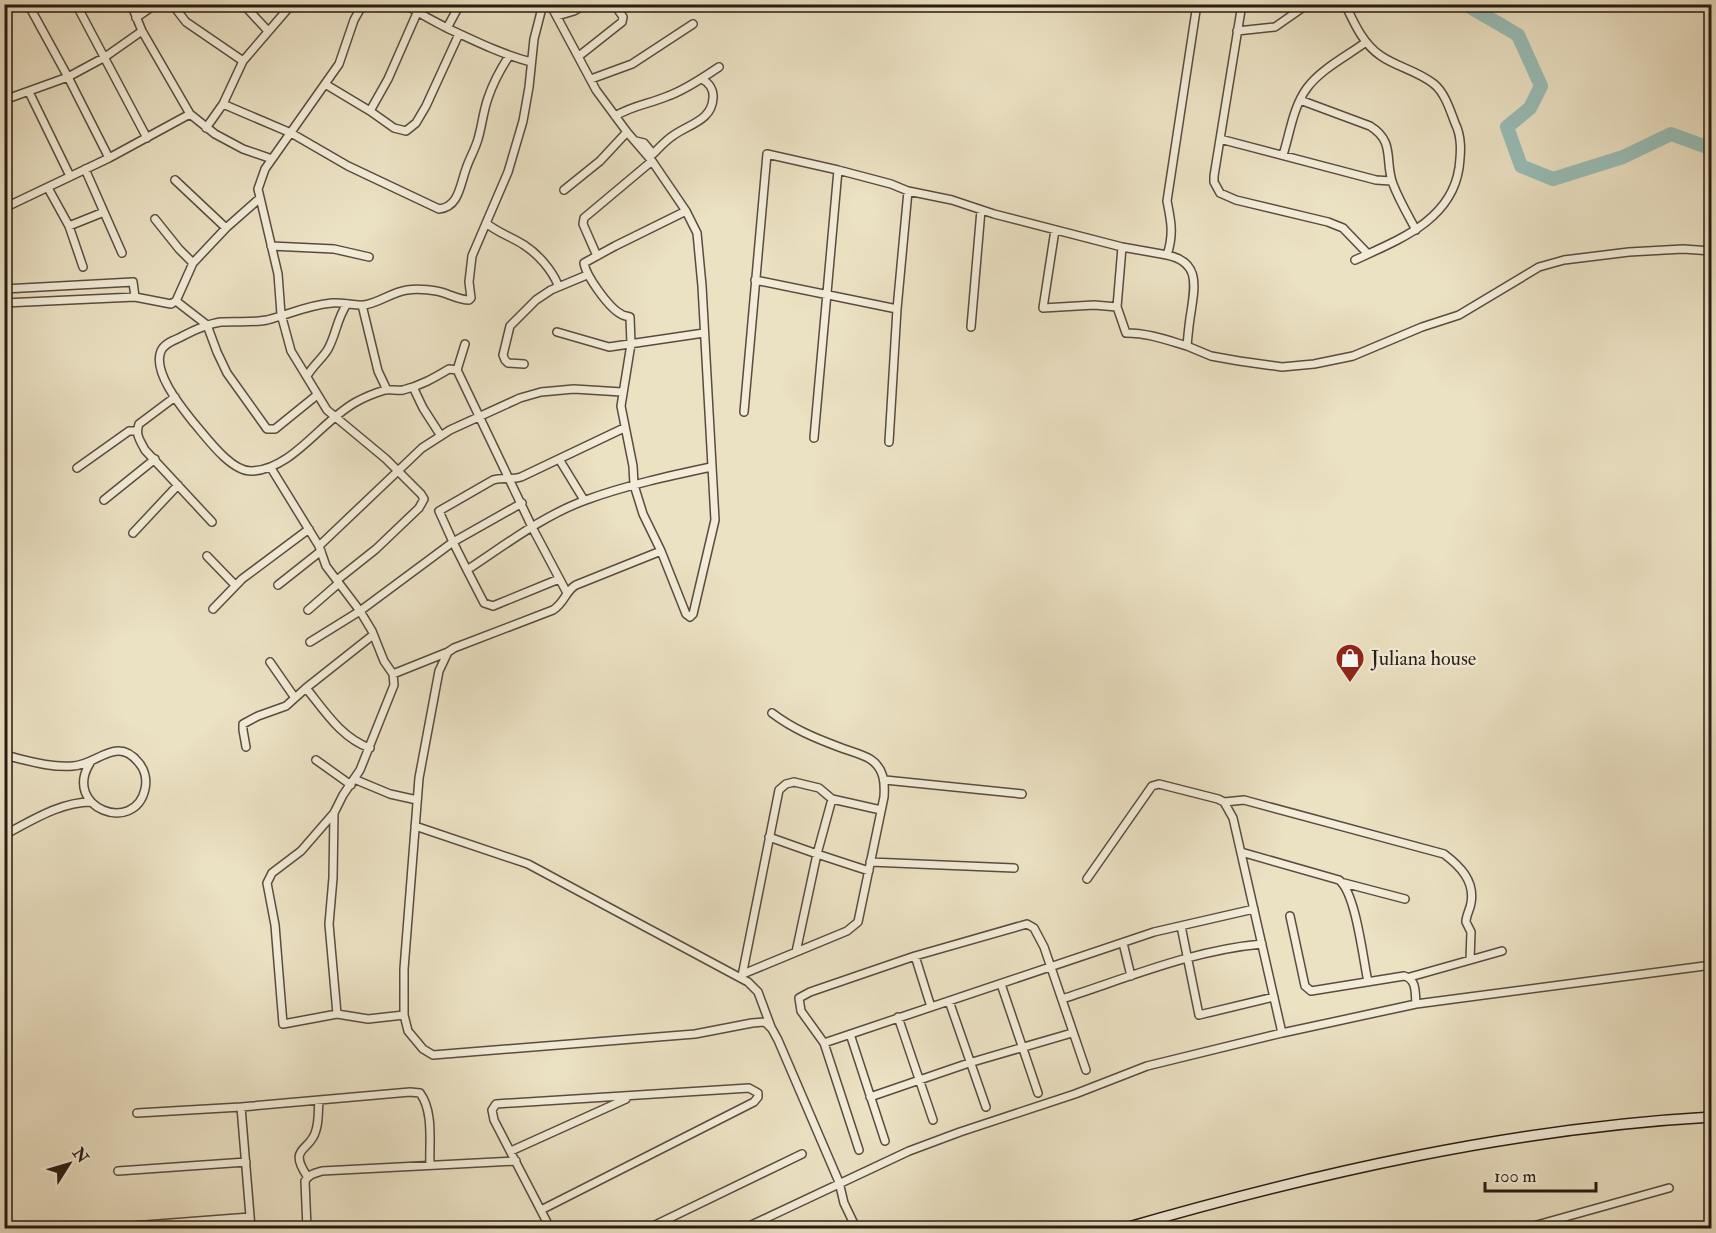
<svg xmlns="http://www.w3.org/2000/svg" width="1716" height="1233" font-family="'IM FELL Double Pica',serif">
	<rect width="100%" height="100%" fill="#ebe1c3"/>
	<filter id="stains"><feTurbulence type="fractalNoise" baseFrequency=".00333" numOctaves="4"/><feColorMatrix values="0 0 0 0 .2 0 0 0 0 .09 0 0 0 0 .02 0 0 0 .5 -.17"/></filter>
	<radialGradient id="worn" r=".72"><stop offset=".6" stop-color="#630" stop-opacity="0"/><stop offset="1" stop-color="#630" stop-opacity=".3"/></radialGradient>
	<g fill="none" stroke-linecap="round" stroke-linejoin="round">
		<!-- stream -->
		<path stroke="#6b7c75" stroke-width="2" d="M1701,1228L1707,1221V1211L1712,1206"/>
		<!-- river -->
		<path stroke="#98bdb7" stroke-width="14" d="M1465,4L1518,35L1541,86L1530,108L1507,127L1521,166L1553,179L1623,157L1671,134L1712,149"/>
		<!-- street casing -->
		<g stroke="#594c3f" stroke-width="10">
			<path id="street" d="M76,4L147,138
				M131,4L142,31L190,114L215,134L243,149L272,159
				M172,4L186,22L243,61
				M243,4L268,31
				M405,4C419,14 432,20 447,28C475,41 501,54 531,62
				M543,4L534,39L529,87L523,121L508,172L472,256L469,282L471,298L469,300C461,300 455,297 447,294C437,290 418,288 407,290C392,292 379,303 364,305C354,306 343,302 332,303C308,305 290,314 267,320C252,323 236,321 221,322C206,324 192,331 179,338C172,341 164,344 161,351C152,372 182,408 194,423C207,438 231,472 252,471C293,469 321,421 356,402C365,397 375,393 385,390C391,389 398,391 403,390C420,386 434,378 449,369L457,370L532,527L567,593
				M550,4L596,90L627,132L652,161L686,211L697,233L702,286L715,520L693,614L690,617L686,614L661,551
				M1197,4L1167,201C1171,221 1174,234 1167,255C1200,262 1195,285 1191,312C1189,323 1188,335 1187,346L1211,356L1239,361L1282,367L1314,364L1353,356L1422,327L1459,315L1539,267L1564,260L1629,252L1683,249L1712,251
				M1242,4L1214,176V182L1220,193L1236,200L1328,222L1343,228L1368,254
				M1345,4C1354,23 1363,44 1381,56C1397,67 1418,71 1434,84C1445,93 1450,110 1455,123C1462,137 1461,152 1459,168C1451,221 1398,240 1355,260
				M557,16L574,11L586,4
				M136,18L156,4
				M447,28L460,4
				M1237,31L1275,27L1308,4
				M579,56L622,22L623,17L614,4
				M591,79L632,64L693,24
				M325,84L370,111L394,128L406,131L416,123L426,106L459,34
				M29,92L70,176
				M4,100L68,77L28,4
				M1300,100L1370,126C1396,142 1384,161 1393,184C1399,200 1408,215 1416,230
				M223,104L291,133L348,166L439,209C459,207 460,185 466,169C469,159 475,150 478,139C482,126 483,112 488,98C493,83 500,70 509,56
				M370,111L388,79L417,13
				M615,116C634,105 649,104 668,96C687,89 702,78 719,67
				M206,128L223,104L243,61L292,4
				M1220,139L1376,180L1391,181
				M636,141L644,143L653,154C660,147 666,140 674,135C690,124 712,120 713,98C714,90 709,83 702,79
				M1283,155C1290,133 1293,107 1307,88C1321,69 1347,56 1366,42
				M109,158L68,77L105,57L142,31
				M85,169L122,253
				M175,180L226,228
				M48,188L69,226L83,267
				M564,190L600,161L627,132
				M4,208L109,158L190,114
				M686,211L615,246L584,263C586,276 609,308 621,314C623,316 627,316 630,317L631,344L621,406L633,466L634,485L643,514L661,551L576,585C565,591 565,603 553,610L454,648L448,652L439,671L419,778L404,969V1015L408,1031L423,1049L433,1055L695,1034L752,1023L765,1022L772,1029L778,1040L839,1182L844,1203L856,1228
				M155,219L179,249L193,263
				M486,223C498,233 512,237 524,245C538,254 552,270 558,285
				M69,226L104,212
				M1055,230L1043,308L1094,305L1117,307L1126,333C1148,333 1167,340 1187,346
				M271,246L334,249L369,257
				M597,256L583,224L584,218L652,161
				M755,280L897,309
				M4,289L133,282L135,297L4,303
				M135,297L171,304L176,301L193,263L226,228L260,198
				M176,301L207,325L217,352L227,373L267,429H275L317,395
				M362,305L378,371L387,390
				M1117,307L1122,247
				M971,327L981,210
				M557,332L609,347L704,333
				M524,364L508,363L505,360L503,355L510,326L536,300L551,290L587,275
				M457,370L465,344
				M307,376C313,365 323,358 328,349C336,335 337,318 347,304
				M413,387L423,408L441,436
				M175,397L139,424C135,435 140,440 145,450L212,522
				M744,412L767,154L838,170L891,184L908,191L952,200L994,214L1122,247L1167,255
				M814,438L838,170
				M889,442L897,309L908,191
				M559,459L584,500
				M77,468L129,431H137
				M271,468L319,546L326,566L360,611L372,631L384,661L393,674L394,685L360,770L343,795L334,813L301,851L272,873L267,883L275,925L283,1024L337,1014L368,1019L404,1015
				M104,500L155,459
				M522,503L453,542L467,570C505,545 544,515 586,500C627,485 669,476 711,467
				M133,533L178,485
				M319,546L422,448L450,430L520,398L541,392L574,389L622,392
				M207,556L235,585
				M467,570L484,603L493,606L559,579
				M337,580L376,549L419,508L424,499L421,494L386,459L327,410L291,351L281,314L278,274L258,189L265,169L339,64L354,20L363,4
				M278,585L321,551
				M213,609L242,579L309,529
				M308,610L339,583
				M310,642L360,611L453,542L439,511L493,480C502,477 511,480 521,477L624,428
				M270,662L295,698
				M393,674L448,652
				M306,688C324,710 341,738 370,748
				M246,747L243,730V724L258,716L286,706L306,688L373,635
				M4,755C26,760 50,768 73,766C97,765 117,735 139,763C145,770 147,780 145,789C135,835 62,808 90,763
				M316,760L351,785
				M354,779L390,794L417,800
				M885,780L1022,794
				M1224,802L1244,800L1444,854C1460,866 1475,881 1471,903C1470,910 1466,915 1466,922L1471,932L1470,960
				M334,813L333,878L329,924L337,1014
				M415,826L528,864L748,982L758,992L771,1027
				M4,835C31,821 60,802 91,802
				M769,837L817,854L832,799
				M1241,852L1339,880C1356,893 1363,959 1368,982
				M870,862L1014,868
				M1087,879L1152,786L1159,784L1218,799L1224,802L1233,818L1282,1033L1416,1004L1712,965
				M1344,883L1405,899
				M1290,916L1305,986L1311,991L1404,976C1417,979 1415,993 1416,1004
				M1181,926L1199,1015L1274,997
				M1123,943L1131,976
				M796,952L817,854L869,871
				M915,956L931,1007
				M743,974L847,931L858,922L884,797C885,782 884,768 870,759C862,754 849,751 839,747C815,738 793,729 772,713
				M742,976L779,790L786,784L794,782L819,788L832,799L881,810
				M1410,977L1502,951
				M1001,984L1038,1093
				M1062,999C1127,978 1193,950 1262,944
				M949,1001L986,1107
				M898,1017L933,1120
				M850,1034L885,1141
				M824,1043L801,1011L799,998L810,992L915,956L1027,924L1034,928L1044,947L1086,1070
				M870,1097L969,1063L1072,1033
				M241,1107L251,1228
				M137,1113L241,1107L410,1092L420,1093C434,1112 429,1143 430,1165
				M859,1150L824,1043L1154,932L1254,909
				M511,1151L626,1099
				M118,1171L246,1162
				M307,1176C287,1146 311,1152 316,1130C319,1121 318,1110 319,1101
				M541,1210L754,1102L758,1097V1093L749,1088L496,1104L492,1110L494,1120L550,1228
				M119,1227L250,1217
				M307,1228L305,1181C309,1174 315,1173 322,1171L516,1161
				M523,1228L549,1226
				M649,1228L802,1154
				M745,1228L909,1151L960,1132L1075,1094L1147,1066L1282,1033
				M1526,1228L1669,1188"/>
		</g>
		<!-- secondary casing -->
		<g stroke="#281b13" stroke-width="12">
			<path id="secondary" d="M1125,1228C1316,1173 1513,1128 1712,1117"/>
		</g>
		<!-- street -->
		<use href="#street" stroke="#f2ecd8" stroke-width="7"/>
		<!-- secondary -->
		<use href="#secondary" stroke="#f2ecd8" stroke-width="9"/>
	</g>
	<!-- icons -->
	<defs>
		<g id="shop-pin" transform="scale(1.5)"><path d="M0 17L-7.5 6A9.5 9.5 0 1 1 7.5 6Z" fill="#8f2418" stroke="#f2ecd8"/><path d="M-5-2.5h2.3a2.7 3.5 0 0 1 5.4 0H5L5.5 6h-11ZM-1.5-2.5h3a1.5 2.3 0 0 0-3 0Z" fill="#fff"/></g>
	</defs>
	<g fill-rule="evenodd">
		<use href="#shop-pin" x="1350" y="658"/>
	</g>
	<g text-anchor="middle" stroke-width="5" stroke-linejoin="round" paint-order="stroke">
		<!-- poi labels -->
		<g font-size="20" fill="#281b13" stroke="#f2ecd8" text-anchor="start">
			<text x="1371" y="665">Juliana house</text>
		</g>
	</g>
	<!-- margin -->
	<rect width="1716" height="1233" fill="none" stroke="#ebe1c3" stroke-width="24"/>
	<rect x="6" y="6" width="1704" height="1221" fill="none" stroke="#281b13" stroke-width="3"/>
	<rect x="12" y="12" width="1692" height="1209" fill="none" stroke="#281b13" stroke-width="1.5"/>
	<!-- north arrow -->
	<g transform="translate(69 1164) rotate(53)" stroke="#f2ecd8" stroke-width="4.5" paint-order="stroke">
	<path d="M0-4.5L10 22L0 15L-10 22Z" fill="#281b13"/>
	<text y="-9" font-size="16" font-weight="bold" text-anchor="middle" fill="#281b13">N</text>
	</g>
	<!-- scale -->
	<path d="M1485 1182v9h111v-9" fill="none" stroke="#281b13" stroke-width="3"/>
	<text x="1494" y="1182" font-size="18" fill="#281b13" stroke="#f2ecd8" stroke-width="4.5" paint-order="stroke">100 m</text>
	<rect width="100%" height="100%" filter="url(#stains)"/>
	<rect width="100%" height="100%" fill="url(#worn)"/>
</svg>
